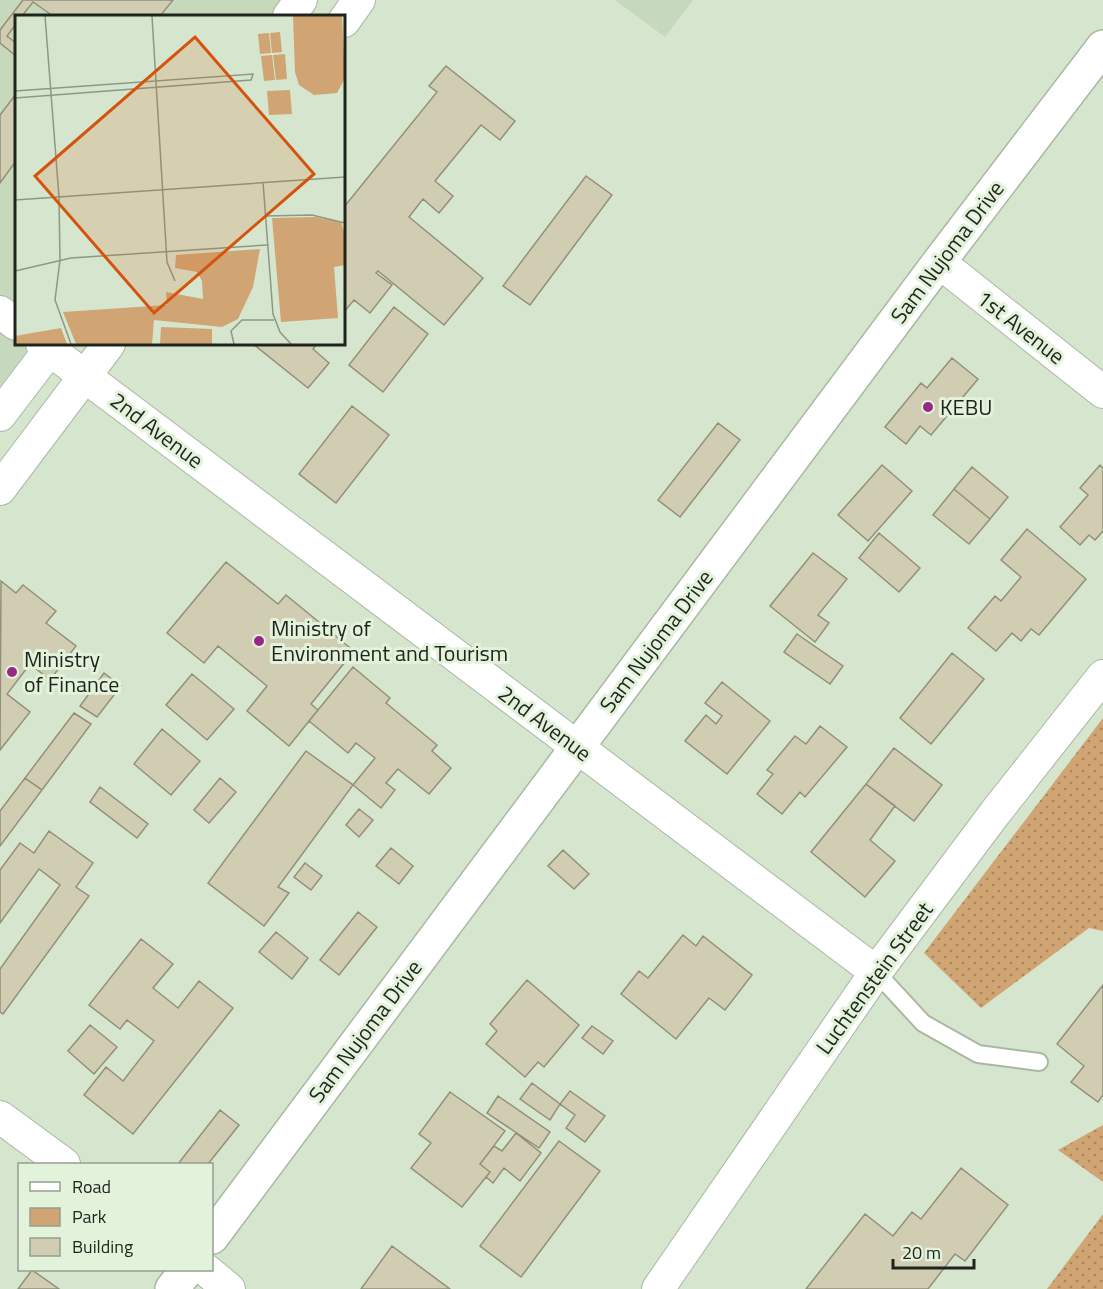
<svg xmlns="http://www.w3.org/2000/svg" width="1103" height="1289" font-family="'Titillium Web',sans-serif">
	<defs>
		<pattern id="green-dots" width="8" height="8" patternUnits="userSpaceOnUse" patternTransform="scale(1.5)"><rect width="8" height="8" fill="#d0a573"/><path d="M2 2h.1M6 6h.1" fill="none" stroke="#a8865e" stroke-width="1.8" stroke-linecap="round"/></pattern>
	</defs>
	<rect width="100%" height="100%" fill="#d6e5ce"/>
	<!-- built -->
	<path fill="#c6d9bc" d="M0,0H287L275,16H16V344H33L0,387Z
		M615,0H693L665,37Z"/>
	<!-- green -->
	<path fill="url(#green-dots)" d="M1103,718V931L1089,928L981,1008L924,953Z
		M1103,1125V1182L1058,1150Z
		M1103,1214V1289H1047Z"/>
	<!-- building -->
	<path fill="#d0cdb3" stroke="#939078" stroke-width="1.5" d="M23,0H173L160,16H53L33,2L22,16H16V24L7,36L16,43V56L0,43V30Z
		M446,66L515,121L500,140L481,125L435,181L453,196L439,213L423,199L409,217L483,278L444,325L378,271L376,273L392,285L370,313L354,300L344,312V207L437,92L429,86Z
		M16,94V161L0,183V115Z
		M586,176L612,195L530,305L503,286Z
		M394,307L428,334L383,392L349,365Z
		M253,344H317L313,349L329,363L308,388Z
		M952,358L978,379L931,435L920,426L906,444L885,427L921,383L927,388Z
		M352,406L389,435L336,503L299,474Z
		M718,423L740,440L680,517L658,500Z
		M882,465L912,491L868,541L838,515Z
		M1100,465L1103,468V531L1095,540L1089,535L1080,545L1060,527L1088,495L1080,488Z
		M972,467L1008,497L990,519L954,489Z
		M954,489L990,519L969,544L933,515Z
		M1027,529L1086,579L1039,635L1031,629L1021,641L1012,633L996,651L968,628L995,596L1001,601L1021,577L1001,560Z
		M879,533L920,568L899,592L859,558Z
		M813,553L847,579L818,615L829,623L815,642L770,606Z
		M226,562L278,604L286,595L354,651L311,704L318,710L289,746L247,711L267,686L218,646L204,663L167,633Z
		M1,581L16,593L23,585L56,611L46,623L76,646L50,680L30,664L7,694L30,712L0,750Z
		M797,634L843,666L830,684L784,652Z
		M952,653L984,679L931,744L900,718Z
		M353,667L390,698L386,703L437,745L432,751L451,768L429,794L398,769L386,783L395,790L381,808L353,785L375,758L356,743L348,753L309,721Z
		M104,673L121,686L97,717L80,706Z
		M192,674L234,709L207,740L166,705Z
		M722,682L770,721L727,774L685,741L706,715L716,724L722,716L705,703Z
		M74,713L91,724L42,790L25,778Z
		M820,726L847,747L805,797L800,792L782,814L757,794L773,774L767,770L795,736L806,744Z
		M162,729L200,761L171,795L134,764Z
		M894,748L942,785L914,821L866,784Z
		M306,751L353,785L278,887L289,893L264,926L208,883Z
		M25,778L42,790L0,846V811Z
		M220,778L236,792L209,823L194,810Z
		M866,784L895,806L870,840L895,861L865,897L811,852Z
		M100,787L148,824L137,838L90,802Z
		M359,809L373,820L359,837L346,825Z
		M49,831L93,863L76,887L89,896L3,1014L0,1012V969L60,885L39,869L0,923V870L20,843L34,853Z
		M391,848L413,866L399,884L376,866Z
		M563,850L589,874L574,889L548,866Z
		M305,863L322,876L311,890L294,877Z
		M358,912L377,927L339,975L320,960Z
		M276,932L308,958L292,979L259,952Z
		M683,935L696,946L703,936L752,975L725,1010L709,998L676,1039L621,994L639,971L648,978Z
		M141,939L173,964L153,988L178,1008L199,981L233,1008L133,1134L84,1095L106,1067L123,1081L154,1041L127,1020L120,1029L89,1005Z
		M527,980L579,1025L544,1067L538,1062L525,1077L486,1044L497,1031L490,1024Z
		M1103,985V1095L1098,1102L1071,1082L1084,1066L1057,1044Z
		M90,1025L117,1047L94,1074L68,1051Z
		M592,1026L613,1041L603,1054L582,1038Z
		M532,1083L560,1104L550,1120L520,1099Z
		M570,1091L605,1116L585,1142L566,1128L575,1115L560,1104Z
		M450,1092L505,1131L480,1164L490,1172L462,1207L411,1168L431,1143L419,1134Z
		M498,1096L550,1132L539,1148L487,1113Z
		M220,1110L239,1125L208,1164H178Z
		M516,1133L541,1153L520,1181L504,1168L493,1183L486,1177L490,1172L480,1164L494,1146L502,1151Z
		M559,1141L600,1171L521,1277L480,1246Z
		M961,1168L1008,1205L965,1261L955,1254L928,1289H806L865,1214L893,1236L912,1212L921,1219Z
		M392,1246L450,1289H361Z
		M32,1270L59,1289H18Z"/>
	<g fill="none" stroke-linecap="round" stroke-linejoin="round">
		<!-- service casing -->
		<g stroke="#aab8a2" stroke-width="20">
			<path id="service" d="M876,972L923,1023L978,1054L1039,1062"/>
		</g>
		<!-- minor casing -->
		<g stroke="#aab8a2" stroke-width="34">
			<path id="minor" d="M289,16L301,0
				M344,21L359,0
				M939,262L1103,392
				M0,312L16,324
				M42,344L876,972
				M0,415L54,344
				M0,489L109,344
				M0,1117L64,1164
				M206,1270L229,1289
				M658,1289L876,972L995,813L1103,676"/>
		</g>
		<!-- secondary casing -->
		<g stroke="#aab8a2" stroke-width="36">
			<path id="secondary" d="M212,1237L939,262L1103,47
				M172,1289L187,1270"/>
		</g>
		<!-- service -->
		<use href="#service" stroke="#fff" stroke-width="16"/>
		<!-- minor -->
		<use href="#minor" stroke="#fff" stroke-width="32"/>
		<!-- secondary -->
		<use href="#secondary" stroke="#fff" stroke-width="33"/>
	</g>
	<!-- markers -->
	<g fill="#962889" stroke="#e3f2db" stroke-width="2">
		<circle cx="928" cy="407" r="6"/>
		<circle cx="259" cy="641" r="6"/>
		<circle cx="12" cy="672" r="6"/>
	</g>
	<g text-anchor="middle" stroke-width="6" stroke-linejoin="round" paint-order="stroke">
		<!-- street labels -->
		<g font-size="22" fill="#1f241c" stroke="#e3f2db">
			<text transform="translate(947 252) rotate(-53)" y="8">Sam Nujoma Drive</text>
			<text transform="translate(1021 327) rotate(38)" y="8">1st Avenue</text>
			<text transform="translate(157 430) rotate(37)" y="8">2nd Avenue</text>
			<text transform="translate(656 641) rotate(-53)" y="8">Sam Nujoma Drive</text>
			<text transform="translate(545 723) rotate(37)" y="8">2nd Avenue</text>
			<text transform="translate(874 978) rotate(-54)" y="8">Luchtenstein Street</text>
			<text transform="translate(365 1031) rotate(-53)" y="8">Sam Nujoma Drive</text>
		</g>
		<!-- poi labels -->
		<g font-size="22" fill="#1f241c" stroke="#e3f2db" text-anchor="start">
			<text x="940" y="415">KEBU</text>
			<text x="271" y="636">Ministry of<tspan x="271" dy="25">Environment and Tourism</tspan></text>
			<text x="24" y="667">Ministry<tspan x="24" dy="25">of Finance</tspan></text>
		</g>
	</g>
	<!-- overview -->
	<g transform="translate(15 15)">
		<rect width="330" height="330" fill="#d6e5ce"/>
		<path d="M245,234L238,272L223,304L207,312L139,305L137,329H61L48,297L152,290L151,277L188,284L187,266L182,257L160,253L161,240ZM46,313L52,329H0V321Z" fill="#d0a573"/>
		<path d="M300,202L326,207L330,220V250L319,252L323,303L266,307L257,203Z" fill="#d0a573"/>
		<path d="M278,1H327L330,63L322,78L299,80L284,70L280,57ZM265,17L267,37L257,38L255,18ZM254,18L256,38L245,39L243,19ZM270,39L272,64L261,65L258,40ZM257,40L260,65L249,66L246,41ZM275,75L277,99L254,100L252,76ZM146,312L197,314V329H145Z" fill="#d0a573"/>
		<path fill="none" stroke="#8d9887" stroke-width="1.5" d="M30,1L44,182L45,245L40,285L56,329M137,1L152,247L160,266M0,76L238,59L236,65L0,83M248,167L258,299L265,317L276,329M0,185L330,162M250,201L297,200L330,208M0,256L56,243L252,230M219,329L216,316L227,305H259"/>
		<path fill="#d4540e" fill-opacity="0.15" stroke="#d4540e" stroke-width="3" d="M180,22L299,159L139,298L20,161Z"/>
		<rect width="330" height="330" fill="none" stroke="#1f241c" stroke-width="3"/>
	</g>
	<!-- legend -->
	<rect x="18" y="1163" width="195" height="108" fill="#e3f2db" stroke="#95a08f" stroke-width="1.5"/>
	<rect x="30" y="1182" width="30" height="9" fill="#ffffff" stroke="#95a08f" stroke-width="1.5"/>
	<text x="72" y="1193" font-size="18" fill="#1f241c">Road</text>
	<rect x="30" y="1208" width="30" height="18" fill="#d0a573" stroke="#95a08f" stroke-width="1.5"/>
	<text x="72" y="1223" font-size="18" fill="#1f241c">Park</text>
	<rect x="30" y="1238" width="30" height="18" fill="#d0cdb3" stroke="#95a08f" stroke-width="1.5"/>
	<text x="72" y="1253" font-size="18" fill="#1f241c">Building</text>
	<!-- scale -->
	<path d="M893 1259v9h81v-9" fill="none" stroke="#1f241c" stroke-width="3"/>
	<text x="902" y="1259" font-size="18" fill="#1f241c" stroke="#e3f2db" stroke-width="4.5" paint-order="stroke">20 m</text>
</svg>
